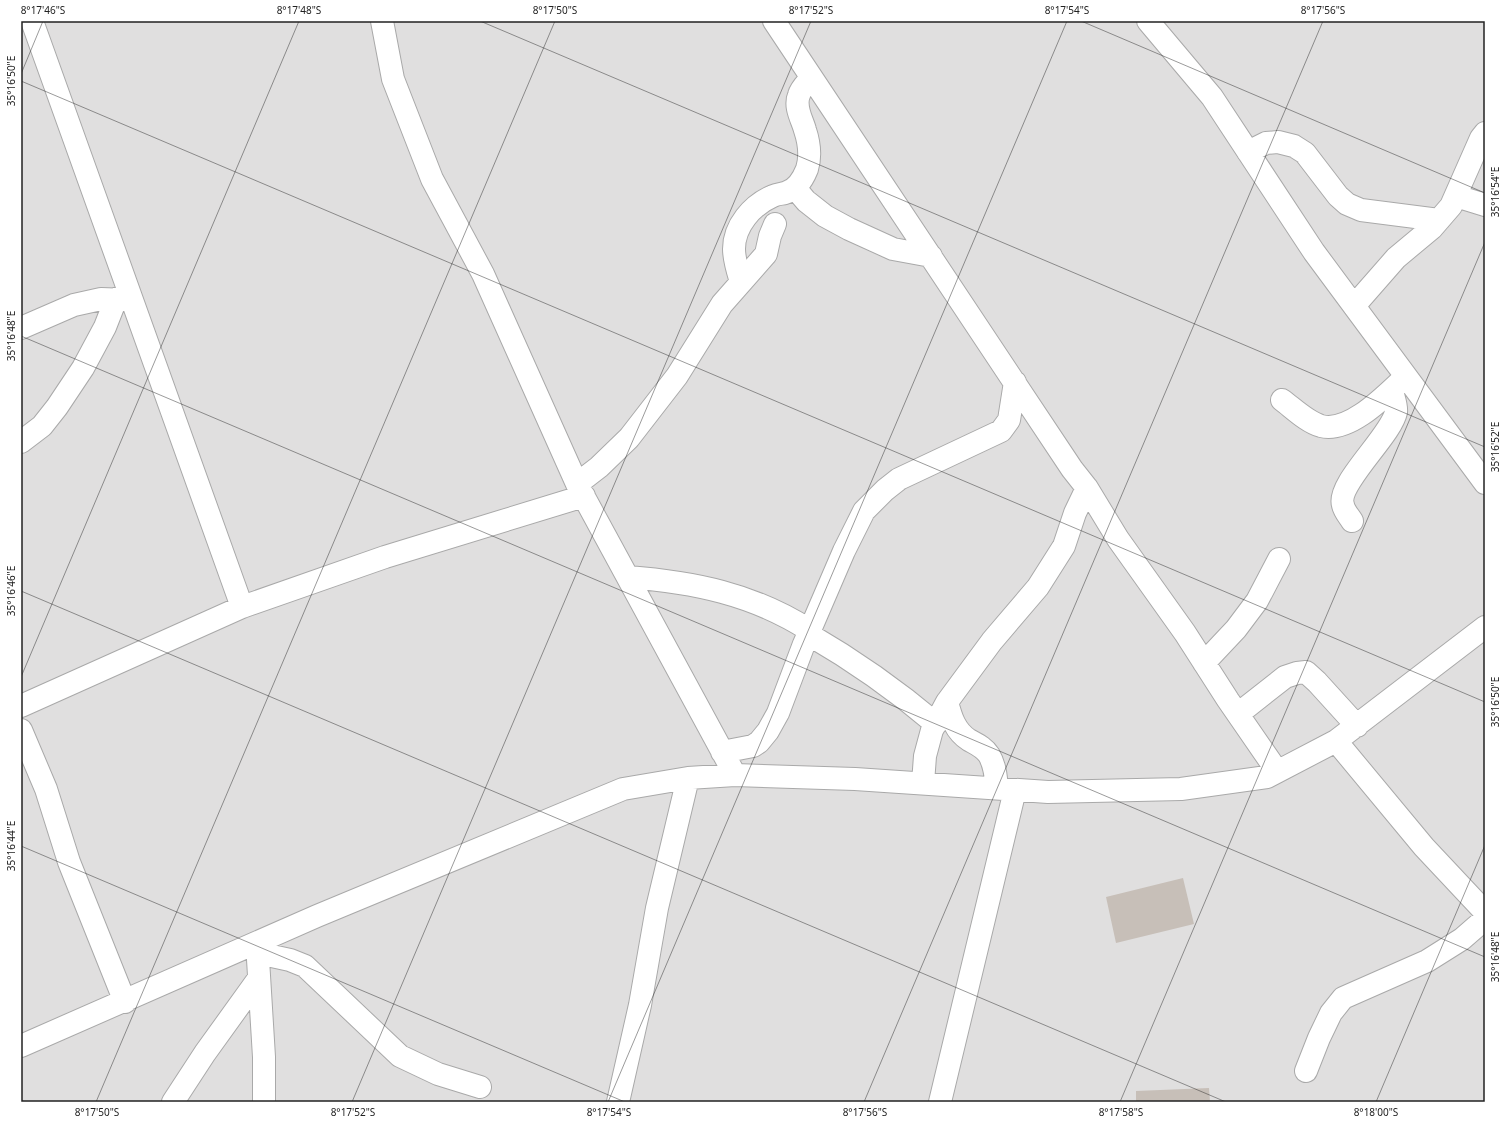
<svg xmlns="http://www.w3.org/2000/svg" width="1506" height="1123" font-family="'Noto Sans',sans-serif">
	<rect width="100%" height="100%" fill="#f2efe9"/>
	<!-- residential -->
	<path fill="#e0dfdf" d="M21,21H1485V1102H21Z"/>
	<!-- building -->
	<path fill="#c7bfb8" d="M1183,878L1194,924L1116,943L1106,897Z
		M1209,1088L1210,1102H1136V1091Z"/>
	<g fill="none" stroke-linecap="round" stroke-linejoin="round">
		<!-- minor casing -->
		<g stroke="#a9a9a9" stroke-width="24">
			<path id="minor" d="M32,21L242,607
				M382,21L393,79L432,179L483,274L577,484L735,775
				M774,21L1072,469L1087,488L1118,539L1185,633L1228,700L1277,771
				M1148,21L1212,97L1314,252L1485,483
				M1248,152L1266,143L1278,142L1294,146L1305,153L1338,196L1347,204L1361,210L1439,220
				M795,188L806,201L825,216L849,229L893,249L931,256
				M1456,196L1485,205
				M741,282C738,272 734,260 734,249C734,226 752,205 773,196C777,194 781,194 785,193C796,190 803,179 807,169C811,156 809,142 805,130C802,119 794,107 799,95C801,88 807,83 811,78
				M1354,306L1396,258L1432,228L1451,206L1481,138L1485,133
				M21,328L74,305L101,299L128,300
				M1282,400C1294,409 1307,422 1321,426C1348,433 1382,399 1401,381
				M21,442L42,426L57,407L83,368L105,327L116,299
				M577,484L599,467L629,438L677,376L722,304L766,254L770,236L775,224
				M1352,521C1349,516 1344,511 1343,505C1336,484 1391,436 1396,412C1397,405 1393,397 1392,390
				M628,577C693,582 753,594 809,630
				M808,634C853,660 896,690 936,724
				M1204,663L1236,629L1257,601L1279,559
				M947,702C951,717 955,731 969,740C976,744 984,747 989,755C995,765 996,777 997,788
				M21,706L242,607L385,557L584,496
				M1238,714L1285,677L1297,673L1306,672L1317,682L1357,726
				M21,730L46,789L69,862L125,1002
				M1336,741L1424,847L1485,912
				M722,752L753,746L759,742L768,731L778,713L804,644L844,551L864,511L885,490L899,479L1001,431L1009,420L1015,382
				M923,783L925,756L932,730L947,702L992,641L1038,587L1064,546L1075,513L1087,488
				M257,943L264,1057V1102
				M258,953L290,960L305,966L400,1056L438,1074L480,1087
				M21,1046L317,916L623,789L688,778L735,775L855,779L1048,792L1181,789L1267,777L1336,741L1485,627
				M1306,1071L1319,1038L1331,1013L1343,998L1427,961L1462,939L1485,919
				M173,1102L205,1053L259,978
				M618,1102L640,1005L657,908L688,778
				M940,1102L1015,790"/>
		</g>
		<!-- minor -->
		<use href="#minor" stroke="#fff" stroke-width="22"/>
	</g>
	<!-- ticks -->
	<path fill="none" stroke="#222" stroke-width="1" stroke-opacity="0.45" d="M480,21L1485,447M1081,21L1485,193M21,74L43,21M21,81L1485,702M21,336L1485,957M21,591L1226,1102M21,677L299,21M21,846L625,1102M21,1100L25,1102M96,1102L555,21M352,1102L811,21M608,1102L1067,21M864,1102L1323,21M1120,1102L1485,242M1376,1102L1485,845"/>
	<!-- border -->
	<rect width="1506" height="1123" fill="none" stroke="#ffffff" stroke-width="44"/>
	<rect x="22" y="22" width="1462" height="1079" fill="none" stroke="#222" stroke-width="1.5"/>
	<g font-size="10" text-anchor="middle" fill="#222">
		<text x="43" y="14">8°17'46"S</text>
		<text x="299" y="14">8°17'48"S</text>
		<text x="555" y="14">8°17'50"S</text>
		<text x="811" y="14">8°17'52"S</text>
		<text x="1067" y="14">8°17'54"S</text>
		<text x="1323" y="14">8°17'56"S</text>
		<text transform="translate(11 81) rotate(-90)" y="4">35°16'50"E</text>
		<text transform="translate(1495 192) rotate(-90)" y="4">35°16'54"E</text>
		<text transform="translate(11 336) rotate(-90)" y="4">35°16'48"E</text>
		<text transform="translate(1495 447) rotate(-90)" y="4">35°16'52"E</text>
		<text transform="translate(11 591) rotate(-90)" y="4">35°16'46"E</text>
		<text transform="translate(1495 702) rotate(-90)" y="4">35°16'50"E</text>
		<text transform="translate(11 846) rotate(-90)" y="4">35°16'44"E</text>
		<text transform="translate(1495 957) rotate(-90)" y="4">35°16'48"E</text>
		<text x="97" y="1116">8°17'50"S</text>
		<text x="353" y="1116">8°17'52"S</text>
		<text x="609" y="1116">8°17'54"S</text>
		<text x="865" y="1116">8°17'56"S</text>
		<text x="1121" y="1116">8°17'58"S</text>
		<text x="1376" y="1116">8°18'00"S</text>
	</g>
</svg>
